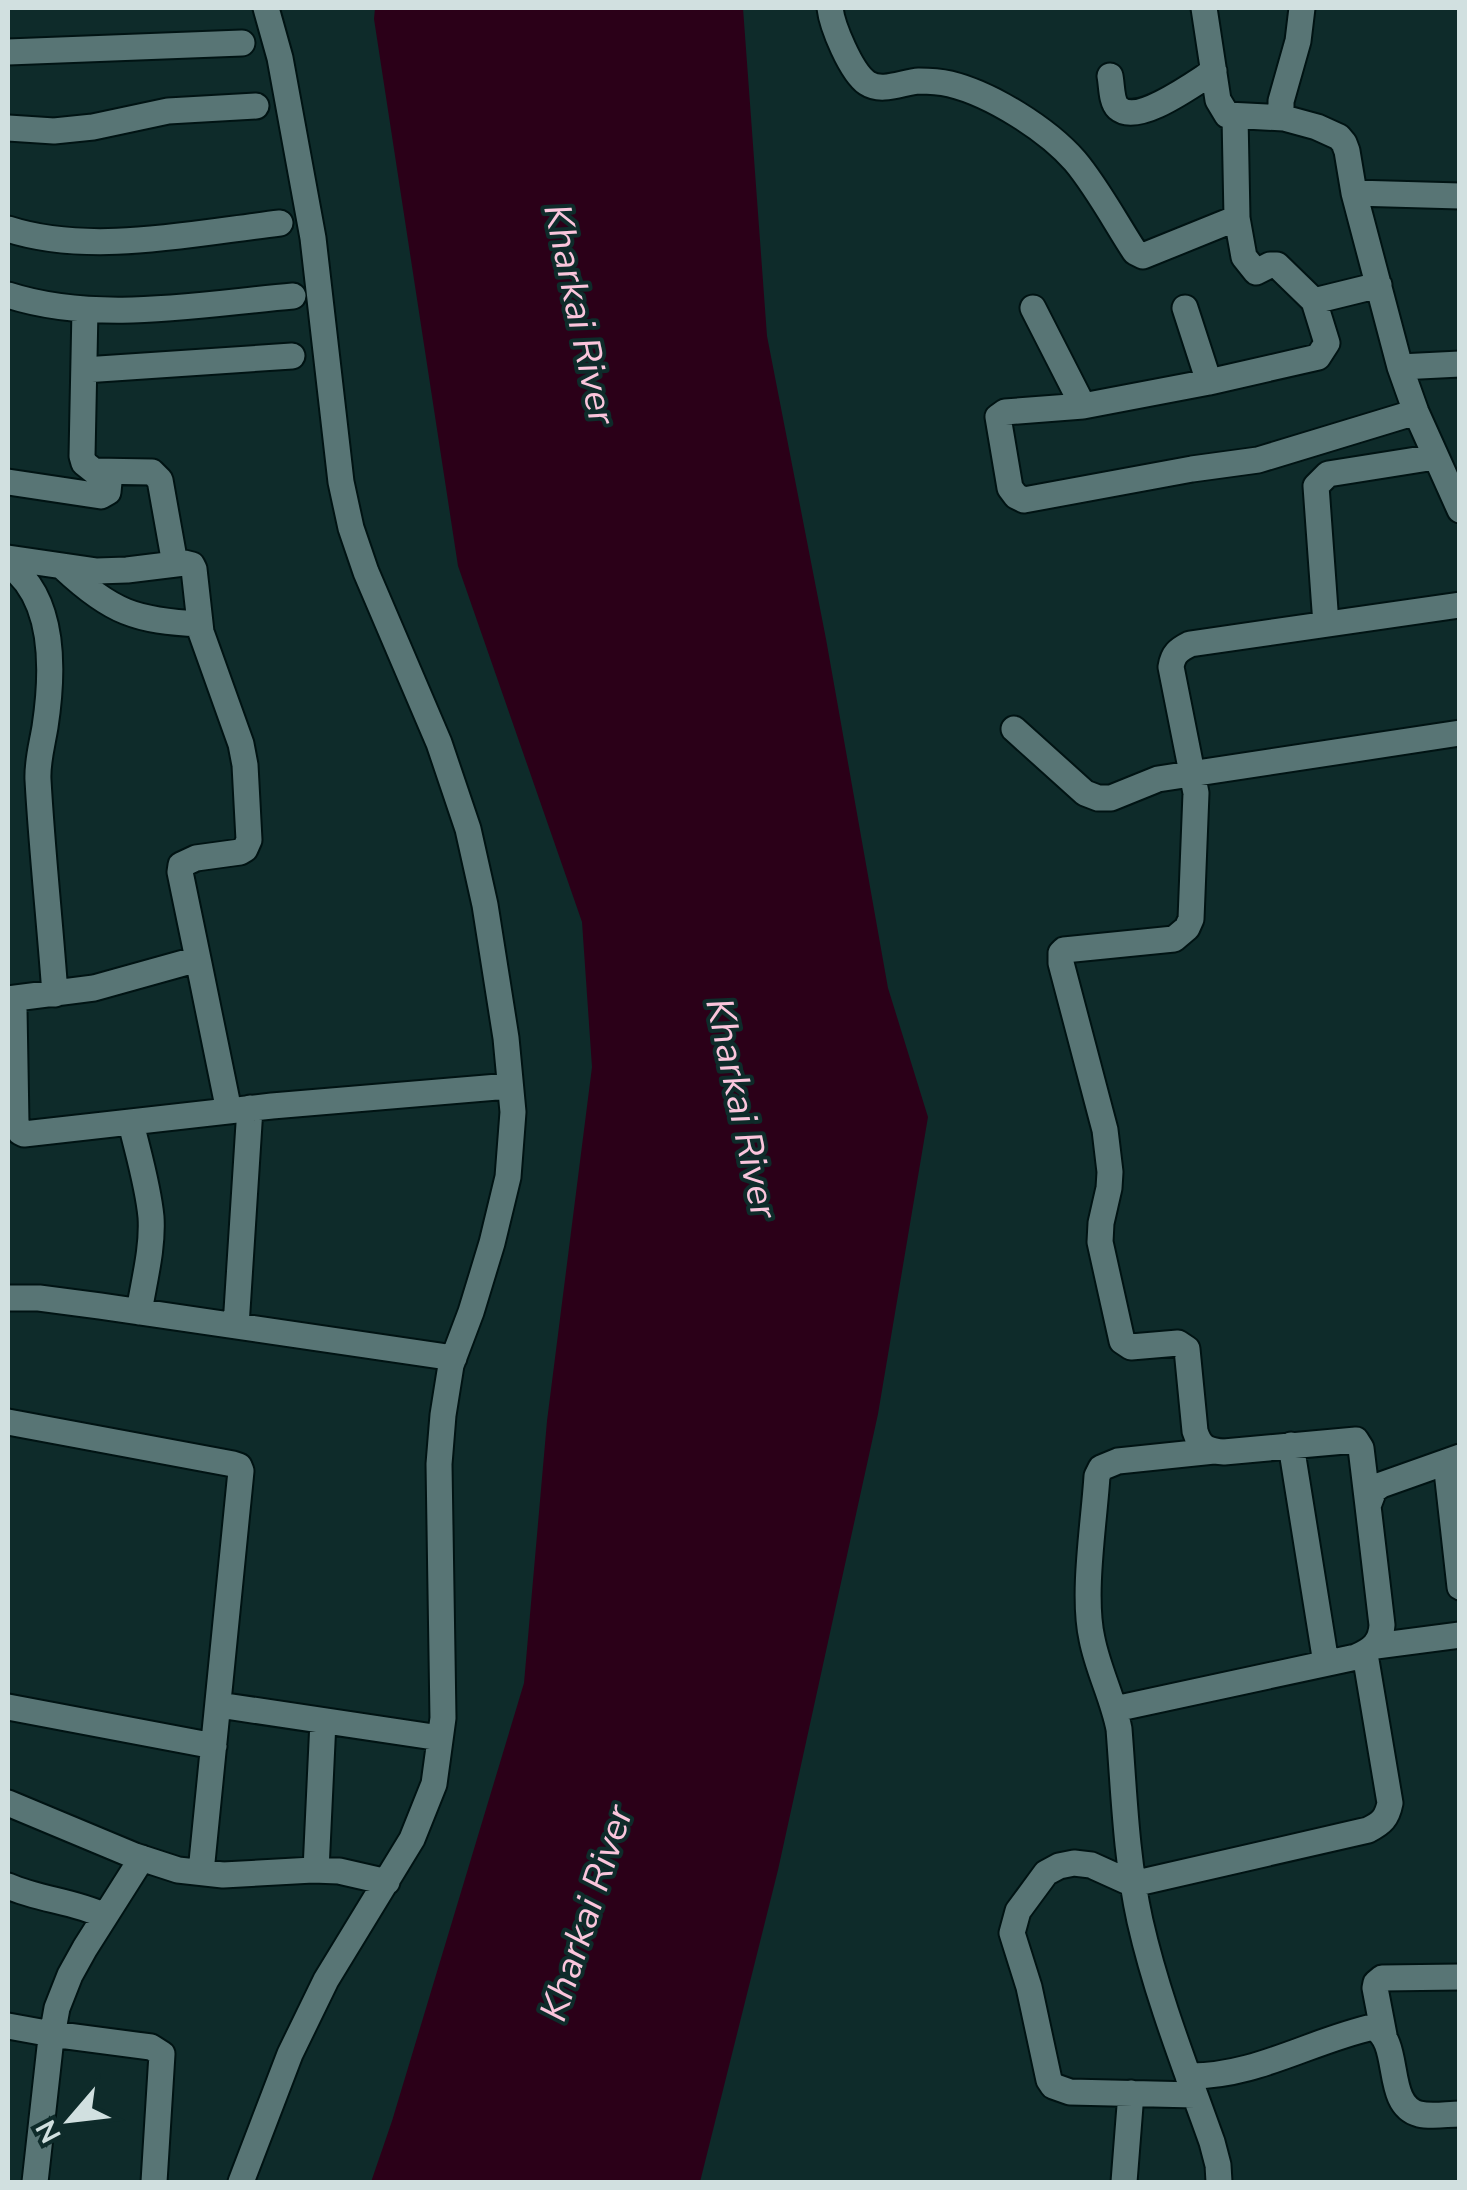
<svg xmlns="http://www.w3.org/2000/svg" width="1467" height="2190" font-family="'Nunito Sans',sans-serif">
	<rect width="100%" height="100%" fill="#0e2b2a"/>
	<!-- water -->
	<path fill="#2b0018" d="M375,8H743L767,336L826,639L888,988L928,1117L878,1414L778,1870L700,2182H371L392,2121L524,1683L547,1421L592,1067L582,922L458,566L374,19Z"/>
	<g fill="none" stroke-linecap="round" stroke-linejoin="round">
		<!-- minor casing -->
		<g stroke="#001313" stroke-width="29">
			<path id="minor" d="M830,8C832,26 851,72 867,83C882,93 903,82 919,81C929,81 941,82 950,84C991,94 1047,129 1075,161C1097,187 1116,223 1135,252L1143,256L1237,218
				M1204,8L1218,100L1227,115L1284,118
				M1302,8L1298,41L1281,101V113L1284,118L1317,127L1339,137L1344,143L1347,151L1354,193L1400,367L1416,412L1460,510
				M8,52L242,43
				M1110,76C1112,86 1111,101 1118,108C1138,126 1196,82 1214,71
				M1235,116L1237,218L1244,257L1256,272L1270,265H1277L1314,301L1379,285
				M8,128L54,131L93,127L168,111L256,106
				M1354,193L1460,196
				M8,229C91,256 194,233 280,223
				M8,295C98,324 200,304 293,296
				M1314,301L1327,343L1318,357L1209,382L1083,406L1005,412L998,417L1010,488L1016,496L1024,500L1192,469L1258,460L1416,412
				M1033,308L1083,406
				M1185,308L1209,382
				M85,309L82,456L84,463L94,471L152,472L160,480L175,564
				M1400,367L1460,364
				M84,370L292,356
				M8,482L101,496L108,492L110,472
				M8,558L97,571L127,570L184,563L192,565L194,569L201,632L241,744L245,765L249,840L245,849L240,852L196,858L181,865L180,872L198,959
				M8,564C57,599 53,674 45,727C42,745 37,762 38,780C42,852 50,923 55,994
				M64,568C111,612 136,621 200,624
				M1326,624L1316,486L1328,474L1435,457
				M1014,729L1085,793L1098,798H1111L1158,779L1460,733
				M8,999L94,988L198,959L229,1111
				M8,1000L14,1009L16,1123L20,1132L24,1134L272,1106L510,1086
				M131,1123C138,1153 148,1185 151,1217C153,1248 144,1281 139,1312
				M8,1298H39L100,1306L454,1358
				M236,1326L250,1108
				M8,1422L233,1464L239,1466L241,1471L201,1872
				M1291,1445L1326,1663
				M1214,1451L1118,1461L1101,1468L1097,1476C1094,1523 1082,1595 1092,1639C1098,1670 1113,1698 1119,1729C1124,1792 1126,1858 1140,1921C1157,1996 1186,2069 1212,2142L1218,2165L1219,2182
				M1446,1462L1460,1587
				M1368,1506L1361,1448L1356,1440L1224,1452C1208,1451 1200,1448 1195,1431L1187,1349L1178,1343L1131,1347L1122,1341L1100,1242L1101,1223L1109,1188L1110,1172L1105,1130L1061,963V953L1064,950L1174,939L1187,928L1191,919L1196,793L1171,667C1173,654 1178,650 1190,644L1460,605
				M1376,1646L1460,1635
				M219,1705L440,1738
				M8,1707L214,1746
				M1115,1709L1356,1657C1372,1650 1381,1643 1382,1625L1368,1506L1374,1490L1381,1485L1460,1457
				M8,1803L135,1856L178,1870L223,1875L313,1870L339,1871L387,1882
				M316,1870L323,1721
				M8,1886C40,1900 74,1901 105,1916
				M8,2026L52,2034L151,2047L162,2054L154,2182
				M1384,2035L1375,1988L1376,1983L1382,1978L1460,1977
				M1188,2076C1255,2077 1310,2041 1373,2027C1403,2042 1383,2104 1419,2114C1432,2117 1447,2114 1460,2114
				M1195,2095L1070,2092L1053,2086L1049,2080L1029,1987L1012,1933L1018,1911L1046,1873L1059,1866L1074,1863L1091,1865L1133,1884L1368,1830C1382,1823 1387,1818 1390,1803L1365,1654
				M35,2182L50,2047L57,2008L70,1975L85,1948L142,1858
				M241,2182L290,2054L326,1980L412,1839L434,1784L443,1718L439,1464L443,1415L451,1365L471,1312L492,1243L508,1177L513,1112L506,1038L485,905L468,829L439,743L366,572L351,528L341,482L313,238L280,58L266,8
				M1124,2182L1131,2093"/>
		</g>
		<!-- minor -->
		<use href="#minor" stroke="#587575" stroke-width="25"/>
	</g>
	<g text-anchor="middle" stroke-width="8" stroke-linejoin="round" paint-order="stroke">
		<!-- water labels -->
		<g font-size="38" font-style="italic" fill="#fac5dc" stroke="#0e2b2a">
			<text transform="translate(580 314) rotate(78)" y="13">Kharkai River</text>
			<text transform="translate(742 1108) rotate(78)" y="13">Kharkai River</text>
			<text transform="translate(586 1913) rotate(-72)" y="13">Kharkai River</text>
		</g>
	</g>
	<!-- border -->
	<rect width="1467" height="2190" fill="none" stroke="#d1e0e0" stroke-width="20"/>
	<!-- north arrow -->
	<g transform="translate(70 2120) rotate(242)" stroke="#0e2b2a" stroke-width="8" paint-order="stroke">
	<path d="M0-8L18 38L0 25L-18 38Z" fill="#d1e0e0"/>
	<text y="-15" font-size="28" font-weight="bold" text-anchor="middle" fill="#d1e0e0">N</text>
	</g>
</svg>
